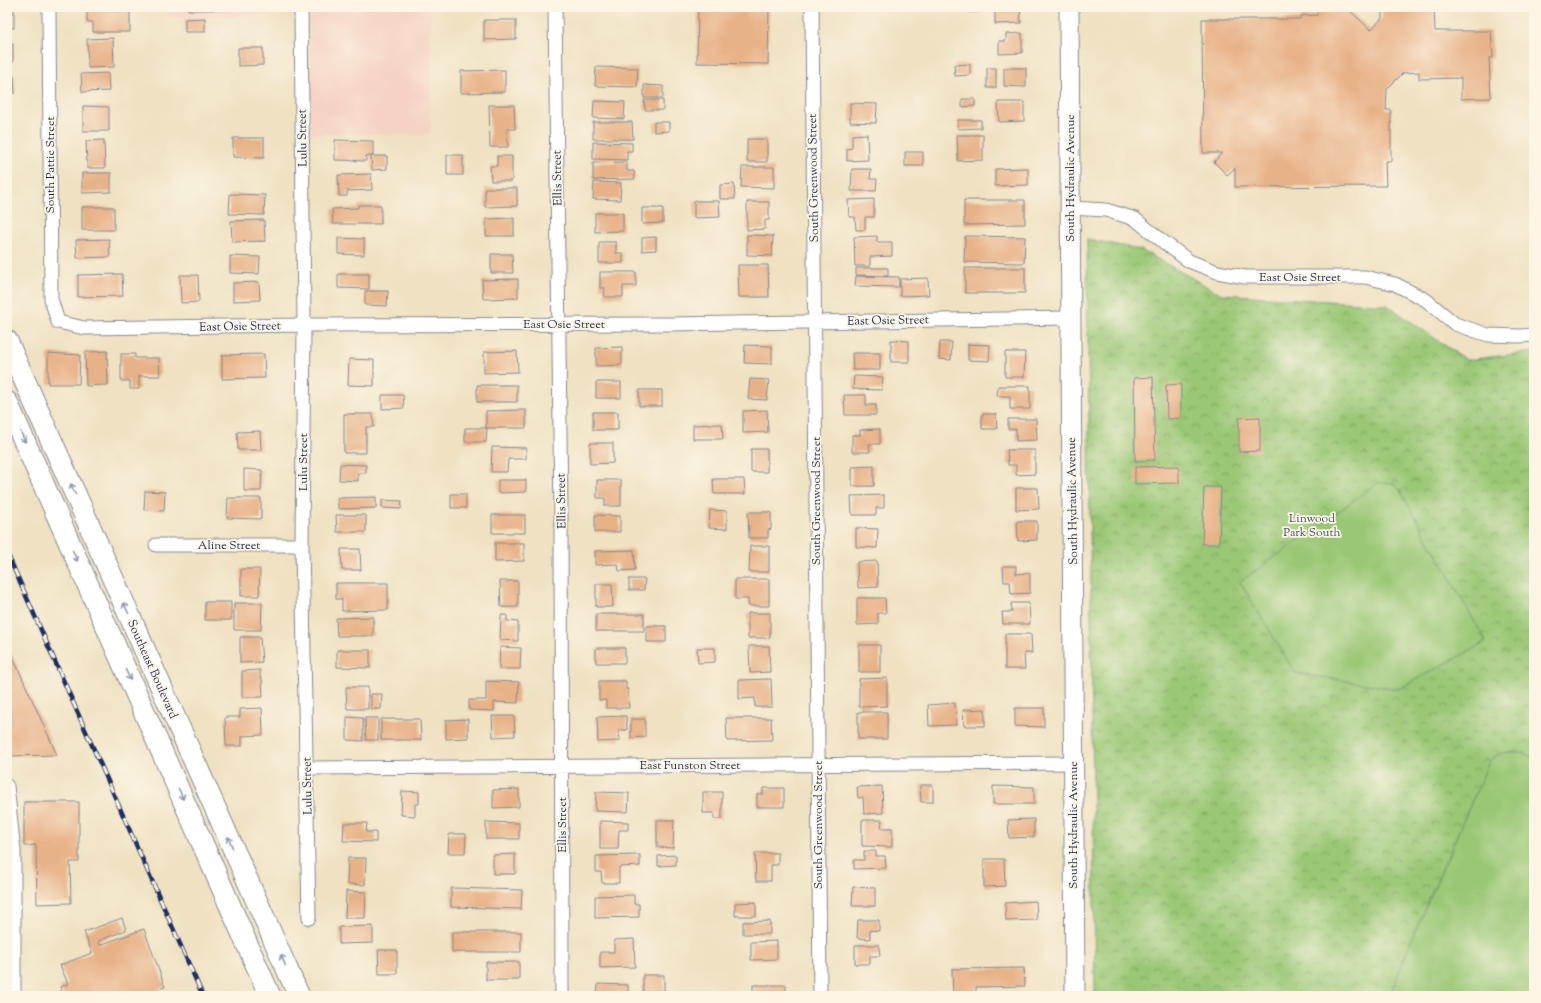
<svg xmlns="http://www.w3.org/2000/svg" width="1541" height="1003" font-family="'Sorts Mill Goudy',serif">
	<defs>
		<pattern id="park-crowns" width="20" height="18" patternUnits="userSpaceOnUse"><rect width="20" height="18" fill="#9ac774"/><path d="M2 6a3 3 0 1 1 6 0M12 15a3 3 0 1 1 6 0" fill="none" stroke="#7da262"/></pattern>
	</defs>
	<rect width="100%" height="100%" fill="#fcf5e5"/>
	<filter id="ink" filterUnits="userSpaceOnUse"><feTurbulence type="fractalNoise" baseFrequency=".025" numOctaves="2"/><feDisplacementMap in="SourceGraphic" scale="8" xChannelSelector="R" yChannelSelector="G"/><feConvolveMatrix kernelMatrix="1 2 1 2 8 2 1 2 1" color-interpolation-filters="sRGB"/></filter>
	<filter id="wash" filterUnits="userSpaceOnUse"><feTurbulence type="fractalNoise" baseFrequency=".012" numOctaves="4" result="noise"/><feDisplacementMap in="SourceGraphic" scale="16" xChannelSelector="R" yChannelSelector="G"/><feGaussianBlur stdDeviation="0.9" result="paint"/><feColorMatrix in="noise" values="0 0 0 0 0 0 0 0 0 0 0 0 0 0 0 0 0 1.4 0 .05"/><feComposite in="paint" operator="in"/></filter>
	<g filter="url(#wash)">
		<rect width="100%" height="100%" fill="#efe1c1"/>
		<!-- built -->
		<path fill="#f5d2c2" d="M167,7H288V14L167,18Z
			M309,7H431V134H311Z"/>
		<!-- park -->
		<path fill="url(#park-crowns)" stroke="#5a7b69" d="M1087,239L1141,250L1221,294L1387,305L1466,360L1534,352V996H1095Z"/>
		<!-- pitch -->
		<path fill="#9ac774" stroke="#5a7b69" d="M1378,483H1393L1400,490L1486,642L1398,689L1295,673L1240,582Z
			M1508,752H1521L1534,758V996H1390L1410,943L1489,762L1497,755Z"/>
		<g id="blocks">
			<!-- building -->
			<path fill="#e8b288" d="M7,7H14V28H7Z
				M87,7H104V11H130V32H93V22H87Z
				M188,7H262V9L188,10Z
				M698,7H769L768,64L697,63Z
				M968,7H980V12H968Z
				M995,7H1020L1021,23L995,24Z
				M1390,7H1434L1435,31H1491L1493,58H1489L1491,98L1461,99V78L1419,79V72L1403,73L1387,89L1386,110H1391V161H1385L1386,186L1235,187V168L1227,175L1214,162L1222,153H1203L1202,19H1300L1301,16L1317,15V9H1348L1371,30L1382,18V9H1390Z
				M205,18V32H185V19Z
				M484,20H516V39L484,40Z
				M1022,33V53L999,54V41H1006V34Z
				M113,38L114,67L88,68L87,39Z
				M7,44H13V62H7Z
				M238,48H263V65L238,66Z
				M970,64V75L955,76L954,65Z
				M596,67L638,68L637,87L595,86Z
				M987,68H996V88H987Z
				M1004,68H1026V87L1004,86Z
				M505,70V92L461,93V71Z
				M108,73L109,91L82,92L81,74Z
				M7,76H14L15,93H7Z
				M644,85L663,86V98H644Z
				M962,99H975V106L962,107Z
				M644,100H663V110H645Z
				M594,101L625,102L624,119L593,118Z
				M998,102H1024V121L999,122Z
				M850,103L877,104L876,123L850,122Z
				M489,105H514L515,129H507L508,147H490Z
				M83,106L109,107V131H83Z
				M7,107H9L10,134H7Z
				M958,120H981V128L958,129Z
				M593,122H632L633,139H593Z
				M654,122H669V131L654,132Z
				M867,134L868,160L847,161V149L852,148V135Z
				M957,135H983V160L958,161Z
				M233,138H264V158L233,157Z
				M747,139H767V162H747Z
				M104,140L105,168H87L86,141Z
				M335,140L373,141V156H366V161L335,160Z
				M593,142L632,143V151H627V160L593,159Z
				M7,145H8L9,167H7Z
				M905,152H923V166H905Z
				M447,155H463V175H447Z
				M371,156H387V169L372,170Z
				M497,156H512V181H491L490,166H497Z
				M627,162V171H634L635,179L593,180V163Z
				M742,167H774V188L741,187Z
				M1028,168V185L995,186V169Z
				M852,169H871L870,179H877L876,191H851Z
				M82,173H111V192L82,193Z
				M7,174H9V199H7Z
				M371,174L372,190L347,191V196H339L338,175Z
				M594,182L621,183L620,200L593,199Z
				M734,184L735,199H720V185Z
				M485,188H517V206L485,207Z
				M230,194L265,195L264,215L229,214Z
				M874,199V217H865V230H856L855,217H849L848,200Z
				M964,200H1025V224L964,225Z
				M694,201H719L720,217L694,218Z
				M747,202H769V220H765V229L747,230Z
				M358,205H381V224H333L332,209L358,208Z
				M82,207H114V230H82Z
				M642,208H663V223L642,224Z
				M595,213H623V231L595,232Z
				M514,218V236H486V219Z
				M264,220L265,241L232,242L231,221Z
				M747,235L773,236L772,256L747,255Z
				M877,236V242H892V256L870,257V266H855L854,237Z
				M965,236L1025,237L1024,263L964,262Z
				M656,237V250L642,251V238Z
				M338,238L364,239V255L338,254Z
				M109,239L110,257L77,258L76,240Z
				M599,242H616V253H623V263H599Z
				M491,254H512L513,273H491Z
				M230,256L260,257L259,274L230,273Z
				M738,265H768L769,297H739Z
				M856,268H888V276L856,275Z
				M965,268H1025V293H965Z
				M600,272H636V286H623V297H604L605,288H600Z
				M122,274L123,296L78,297V275Z
				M338,274H369V289L338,288Z
				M180,275H198L199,302L181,303Z
				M856,276L899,277V287L855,286Z
				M928,278L929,295L900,296V279Z
				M518,279V298L483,299L482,280Z
				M259,282L260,300L233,301V283Z
				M365,291H388L387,306L365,305Z
				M891,340L909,341V362H891Z
				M940,342H952L951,360L939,359Z
				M968,344L990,345L989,361L968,360Z
				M745,345L772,346V364L744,363Z
				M622,347V365L596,366V348Z
				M107,351L108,385L86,386L85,352Z
				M517,351L518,372L484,373V352Z
				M1005,352H1025L1024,377H1005Z
				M48,353L80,355L79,384H48Z
				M852,353H880V370H853Z
				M121,354H135V358H159L160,376H139V389H130V381H121Z
				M264,354L265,378L222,379V355Z
				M349,359L374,360V386L348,385Z
				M854,376L883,377L882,390L853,389Z
				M1153,377L1155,460L1135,461L1134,378Z
				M750,379L769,380L767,400L748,399Z
				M596,382H621V398H596Z
				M1181,384V418L1167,419L1166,385Z
				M477,385H517V402H477Z
				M998,386H1030V409H1010V396H997Z
				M639,390H662V406H639Z
				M382,395H403L404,408L382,409Z
				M844,395H866V405H876V415H845Z
				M526,410V428H486V411Z
				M767,410L768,432L743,433V411Z
				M593,412H618V430H593Z
				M344,414H373L374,427H366V453H344Z
				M982,414H996L997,429H982Z
				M1260,417V451L1239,452V418Z
				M1008,419H1036L1037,440L1016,441V429H1008Z
				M722,424L723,439H693V425Z
				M465,428H487L486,442H465Z
				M880,429V444H869L870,452H852V435H860V430Z
				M260,431L261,450H238L237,432Z
				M590,443H613V463L590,464Z
				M492,447L526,448V459H508L507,472H491Z
				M751,449H767V472H751Z
				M1007,450H1035V474L1016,475V465H1008Z
				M340,464L366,465V473H358V481L339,480Z
				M874,466V486H852V467Z
				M1179,466V483L1135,484V467Z
				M244,469L262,470L261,491H244Z
				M713,479H744L745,494H714Z
				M498,480H526V492L498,493Z
				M597,480H621V506H605V498H597Z
				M1204,487H1221L1219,544H1202Z
				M1016,488H1038L1039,509L1016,510Z
				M145,491L165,492L164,511L144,510Z
				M451,494H466V508H451Z
				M884,495V508H876V515H852L851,496Z
				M376,497V508L338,509V498Z
				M228,498H261V519L227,518Z
				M382,500L402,501L401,509L382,508Z
				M710,510L727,511V529L709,528Z
				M748,512H771V529L768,530V538H749Z
				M336,515H366V532H337Z
				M492,515H525V533H492Z
				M595,515L620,516V532H595Z
				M1017,521H1037V540L1018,541Z
				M856,528L878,529L877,548L856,547Z
				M495,543H524V561L495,562Z
				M750,546H769V572H749Z
				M341,549H360L361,570H342Z
				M634,550L635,570L619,571L618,564L595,565V551Z
				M877,561L878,587L858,588L857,562Z
				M1003,566H1016V574L1030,573V593L1011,594L1010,582H1004Z
				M241,569H260L259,596H241Z
				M629,579H645L644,590H629Z
				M735,579H769V606H749L748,599H735Z
				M500,581H518V607H501Z
				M336,583H388V610L342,611V599H336Z
				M596,584H612L613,607H596Z
				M857,598H885L886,613H878V624L857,625Z
				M205,602H231V620H205Z
				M234,603H262L261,630H234Z
				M1011,603H1029L1030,624H1003L1002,612H1012Z
				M748,613H770V638H748Z
				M596,614H644V631H596Z
				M501,615H507V621L518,622V641L500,640Z
				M373,617V636H337L336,618Z
				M647,626H666V642H647Z
				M1005,634H1031L1032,653H1024L1025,669H1005Z
				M240,637H260L262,662L240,663Z
				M7,644L57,755L7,756Z
				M859,645H880V672H859Z
				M749,646H769L770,672L750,673Z
				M500,647L521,648L520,669H499Z
				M596,648H625V663H596Z
				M697,648H715V662L698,663Z
				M337,650H370V668L337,667Z
				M260,670V678H262L263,697H242V671Z
				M887,678V706L859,707V679Z
				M771,679L772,707H755V698L739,699V680Z
				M486,681L519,682L518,703L494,702V711L469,710V700H486Z
				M599,681H626V689H628L629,708H606V700H599Z
				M346,687H368V709H347Z
				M371,694H382L381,709H371Z
				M955,703L956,725L929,726L928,705Z
				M262,708L263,735L242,736V746H226L225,717H240V709Z
				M1015,708H1044V727L1015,726Z
				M985,709V726H964L963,710Z
				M858,712H887V739H858Z
				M492,716H514L515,736L493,737Z
				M626,716L627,730H619L620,741L598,742L597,717Z
				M347,717L363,718V741L347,740Z
				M365,718H378V740H366Z
				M726,718H771L772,740L727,741Z
				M381,719H420L421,740H381Z
				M468,719V738L446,739V720Z
				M631,719H645V737L631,738Z
				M920,785H933V802H921Z
				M882,786L883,813L864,814L863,797L858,798L857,787Z
				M993,786L1034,787V804H993Z
				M763,788H784V807H757V794H763Z
				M519,789V807L493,808V790Z
				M402,791L419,792V804H415V816L401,815Z
				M596,792L629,793L628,812L595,811Z
				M703,792H722V819H714V813H703Z
				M24,802H79V862H70L71,903L37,904L36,845L24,846Z
				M1034,819V837L1009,838L1008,820Z
				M657,820H674L673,848L657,847Z
				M862,820H882L881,828H892V847L862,846Z
				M600,821L628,822V830H619L618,849H600Z
				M486,822L519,823V839H486Z
				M344,823H367L366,832H376V842L343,841Z
				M449,834H466L465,853H448Z
				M864,851H876V856H885L886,868L854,869V860H864Z
				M755,853H778V865H771V881H756Z
				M515,854V874H493V855Z
				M640,855V866L619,867V883H602L601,872H596V856Z
				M676,855V865L658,866V856Z
				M348,858H366L365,885L347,884Z
				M984,859H1004L1005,886L984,887Z
				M853,887L875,888V906H852Z
				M451,888L522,890L521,909L451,907Z
				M346,891L366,892L365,918H345Z
				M634,895V904H639V917L595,918V896Z
				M1036,901L1037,920L1006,921L1005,903Z
				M756,902V916H735V903Z
				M122,918L126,930L98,941L100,945L144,929L165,987L155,990L157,996H63L60,987L68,984L60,965L92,953L84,932Z
				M858,920H879V931L870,930V939L857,938Z
				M770,921V934H743V922Z
				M373,926V943L339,944V927Z
				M452,932H521V952H452Z
				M634,939L635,967L600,968V952H614V940Z
				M777,941V959L751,960V942Z
				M855,945H879L880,956H870V964H855Z
				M378,950H397V974H379Z
				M486,962H519V980H486Z
				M1024,968L1025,986L976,987V996H953L952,969Z
				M643,975H664V996H643Z
				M598,984L628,985V996H597Z
				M753,985H786V996H753Z
				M517,994V996H498V995Z"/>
		</g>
	</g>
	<g filter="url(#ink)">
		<use href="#blocks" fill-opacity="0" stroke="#858890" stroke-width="1"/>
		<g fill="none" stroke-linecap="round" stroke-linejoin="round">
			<!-- street casing -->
			<g stroke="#858890" stroke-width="15">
				<path id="street" d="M49,7L51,299L58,322L84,328L304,325L669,324L1070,318
					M301,7L304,325L302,545L309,918
					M555,7L561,515L562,996
					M812,7L820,996
					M1070,208L1106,210L1135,219L1165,243L1189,261L1217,272L1245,277H1365L1395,284L1426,300L1455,324L1488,335L1520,336L1534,335
					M156,545H302
					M307,768L1073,763
					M7,786L14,851V996"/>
			</g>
			<!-- secondary casing -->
			<g stroke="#858890" stroke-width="21">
				<path id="secondary" d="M1069,7L1075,996"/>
			</g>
			<!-- primary casing -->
			<g stroke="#858890" stroke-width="23">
				<path id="primary" d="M7,341L299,996
					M7,402L270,996"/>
			</g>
			<!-- street -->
			<use href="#street" stroke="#fff" stroke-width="13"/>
			<!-- secondary -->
			<use href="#secondary" stroke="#fff" stroke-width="19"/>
			<!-- primary -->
			<use href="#primary" stroke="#fff" stroke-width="21"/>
			<!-- rail casing -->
			<g stroke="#1b2f5e" stroke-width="4.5">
				<path id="rail" d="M7,553L203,996"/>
			</g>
			<!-- rail -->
			<use href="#rail" stroke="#fcf5e5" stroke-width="3" stroke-dasharray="9" stroke-linecap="butt"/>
		</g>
		<!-- one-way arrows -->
		<defs><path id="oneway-shaft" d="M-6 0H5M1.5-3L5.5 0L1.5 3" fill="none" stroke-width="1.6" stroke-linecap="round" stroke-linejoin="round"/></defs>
		<g stroke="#8d97ae">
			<use href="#oneway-shaft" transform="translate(23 437) rotate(66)"/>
			<use href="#oneway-shaft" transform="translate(73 489) rotate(-114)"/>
			<use href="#oneway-shaft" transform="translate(75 556) rotate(66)"/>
			<use href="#oneway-shaft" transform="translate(126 608) rotate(-114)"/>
			<use href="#oneway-shaft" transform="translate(128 675) rotate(66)"/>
			<use href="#oneway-shaft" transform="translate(181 794) rotate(66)"/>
			<use href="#oneway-shaft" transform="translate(230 842) rotate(-114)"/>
			<use href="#oneway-shaft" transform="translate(283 960) rotate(-114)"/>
		</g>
	</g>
	<g text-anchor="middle" stroke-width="3.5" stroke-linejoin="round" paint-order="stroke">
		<!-- street labels -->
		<g font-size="12" fill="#1b2f5e" stroke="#fcf5e5">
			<text transform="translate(302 138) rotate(-91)" y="4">Lulu Street</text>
			<text transform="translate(50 165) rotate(-90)" y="4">South Pattie Street</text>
			<text transform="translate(557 178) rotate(-91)" y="4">Ellis Street</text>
			<text transform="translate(813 178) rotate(-91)" y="4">South Greenwood Street</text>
			<text transform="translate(1070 178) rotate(-90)" y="4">South Hydraulic Avenue</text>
			<text x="1300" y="281">East Osie Street</text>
			<text transform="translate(888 320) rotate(-1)" y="4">East Osie Street</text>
			<text x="564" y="328">East Osie Street</text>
			<text transform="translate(240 326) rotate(-1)" y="4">East Osie Street</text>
			<text transform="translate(303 462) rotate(-90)" y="4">Lulu Street</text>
			<text transform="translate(561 501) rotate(-91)" y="4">Ellis Street</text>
			<text transform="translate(816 501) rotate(-90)" y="4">South Greenwood Street</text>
			<text transform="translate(1072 501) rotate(-91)" y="4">South Hydraulic Avenue</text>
			<text x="229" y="549">Aline Street</text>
			<text transform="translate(153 669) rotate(66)" y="4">Southeast Boulevard</text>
			<text x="690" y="769">East Funston Street</text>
			<text transform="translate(307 786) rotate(-91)" y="4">Lulu Street</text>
			<text transform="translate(562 825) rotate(-90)" y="4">Ellis Street</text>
			<text transform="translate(818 825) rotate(-90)" y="4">South Greenwood Street</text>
			<text transform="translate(1073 825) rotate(-90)" y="4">South Hydraulic Avenue</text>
		</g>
		<!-- park labels -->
		<g font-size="12" fill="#3b5564" stroke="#fcf5e5">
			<text x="1312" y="522">Linwood<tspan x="1312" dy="14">Park South</tspan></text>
		</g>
	</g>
	<!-- margin -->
	<rect width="1541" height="1003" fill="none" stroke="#fcf5e5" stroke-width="24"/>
</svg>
